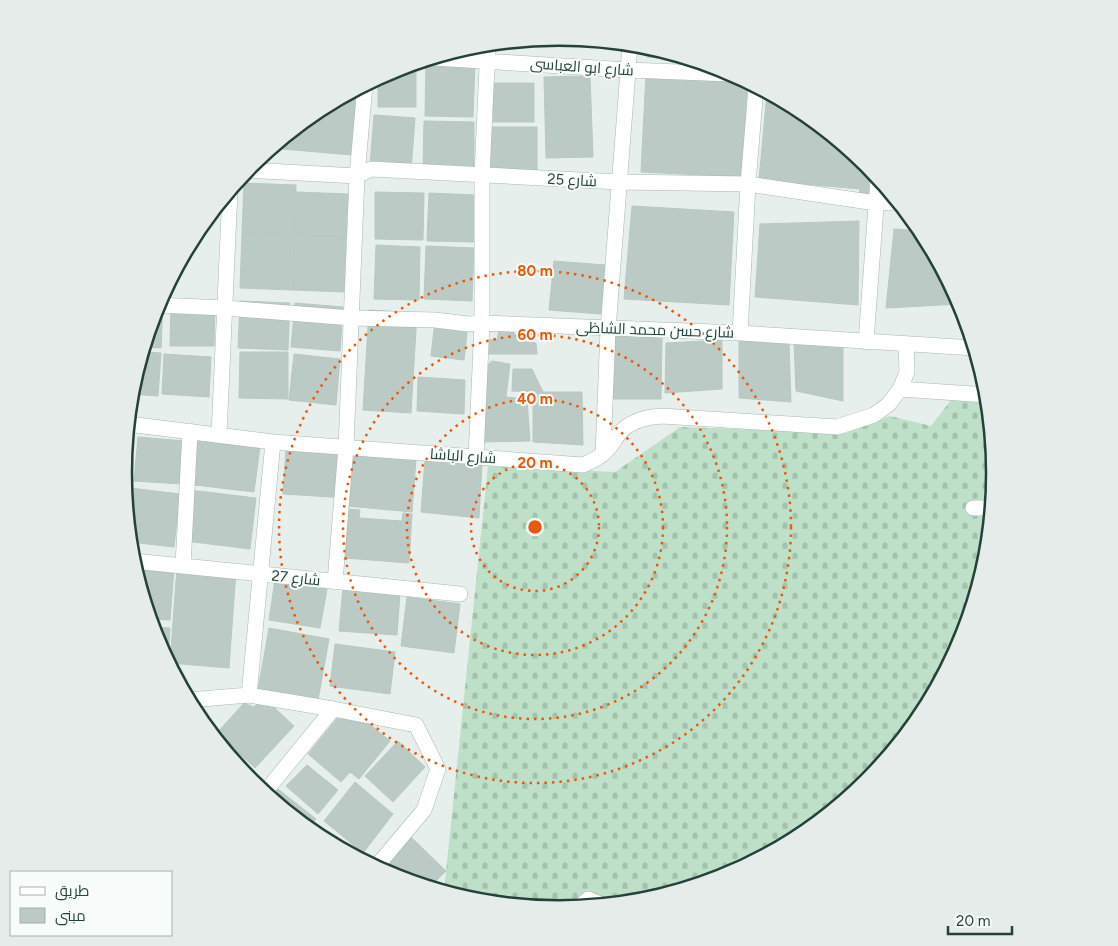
<svg xmlns="http://www.w3.org/2000/svg" width="1118" height="946" font-family="Figtree,Cairo,sans-serif">
	<defs>
		<pattern id="cemetery-stones" width="16" height="16" patternUnits="userSpaceOnUse" patternTransform="scale(1.25)"><rect width="16" height="16" fill="#bfe0c8"/><path d="M2 7V4a2 2 0 0 1 4 0v3zM10 15v-3a2 2 0 0 1 4 0v3z" fill="#a4c1ad"/></pattern>
	</defs>
	<rect width="100%" height="100%" fill="#e6efeb"/>
	<!-- cemetery -->
	<path fill="url(#cemetery-stones)" d="M955,395L987,397L994,473L986,558L961,640L921,715L867,781L801,835L725,875L644,900L559,908L474,900L444,891L488,466L615,472L680,427L846,433L890,416L931,426Z"/>
	<!-- building -->
	<path fill="#bbcac4" stroke="#b8c9c2" d="M562,38L617,43V48L562,39Z
		M546,39V45H499L500,43Z
		M648,47L685,58L647,57Z
		M426,61L475,63L473,117L425,116Z
		M416,64V107H378V78L393,71Z
		M646,74L741,79L747,82L743,177L641,172Z
		M590,76L593,157L546,158L544,77Z
		M494,83H534V122H493Z
		M357,90V101L339,99Z
		M767,93L801,111L867,165L870,169L868,199L859,198L860,189L759,180Z
		M336,101H357L352,155L271,148L317,111Z
		M374,115L415,118L411,170L370,166Z
		M424,121L474,122V169L423,168Z
		M489,127H537V170L489,169Z
		M244,183L296,185L295,235L242,233Z
		M296,192L348,194L346,237L295,235Z
		M375,192L424,193L423,240L375,239Z
		M429,193L476,195L474,242L427,241Z
		M632,206L734,212L729,305L624,299Z
		M859,221L858,305L755,297L760,224Z
		M894,229L921,231L960,304L886,308Z
		M242,233L295,235L293,290L240,288Z
		M295,235L346,237L344,292L293,290Z
		M376,245L420,247L419,300L374,299Z
		M426,246L474,248L472,301L424,299Z
		M554,261L605,265L601,314L549,310Z
		M163,299L161,348L144,347L157,306Z
		M171,301L215,302L214,346H170Z
		M240,301L290,303L288,350L238,348Z
		M295,303L343,307L340,351L291,347Z
		M369,310L417,313L411,413L363,410Z
		M435,320L468,324L464,360L431,356Z
		M499,329L513,331L518,341L536,343L537,354H488L485,339L497,340Z
		M614,334L662,337L661,399H611Z
		M739,337L789,342L791,402L739,398Z
		M722,340V389L665,393L666,343Z
		M794,342L843,346V401L796,391Z
		M143,352L161,353L158,396L131,394Z
		M240,352H288V399L239,398Z
		M164,354L211,357L209,397L162,394Z
		M294,354L340,359L336,405L289,400Z
		M492,361L510,364L506,397L527,399L530,441L482,442L485,367Z
		M513,369H532L543,392L512,391Z
		M418,377L465,380L464,414L417,411Z
		M533,392H582L583,445L533,442Z
		M138,437L184,441L181,484L134,481Z
		M193,439L260,447L254,492L187,484Z
		M286,449L350,452L348,498L283,494Z
		M352,453L416,459L412,512L347,506Z
		M425,459L482,464L479,518L421,512Z
		M130,488L180,494L174,547L130,542L127,510Z
		M190,490L256,498L250,549L186,541Z
		M349,509L360,510L359,518L402,521L403,513L412,514L409,563L345,558Z
		M134,565L174,568L170,620L150,619Z
		M177,567L236,571L229,668L170,663Z
		M275,580L327,589L320,628L269,620Z
		M343,588L400,593L397,635L339,631Z
		M407,597L460,604L454,653L401,646Z
		M153,627L170,628L168,660L157,639Z
		M269,628L329,639L318,700L258,690Z
		M335,644L395,652L390,694L330,686Z
		M263,697L294,726L255,768L217,733L244,703L254,707Z
		M347,706L390,741L359,779L350,772L341,782L308,754Z
		M398,741L425,767L393,802L365,776Z
		M307,765L338,790L318,814L286,786Z
		M355,782L393,814L363,853L324,821Z
		M278,789L316,819L308,828L271,798Z
		M315,824L345,850L317,835L310,829Z
		M411,837L446,871L430,887L392,875L380,869Z"/>
	<g fill="none" stroke-linecap="round" stroke-linejoin="round">
		<!-- minor casing -->
		<g stroke="#a8b8b2" stroke-width="16">
			<path id="minor" d="M433,58L628,70L731,74
				M247,170L357,176L371,169L619,182L748,184L876,203L897,202
				M157,305L225,308L352,318L435,320L468,324L482,323L740,333L974,348
				M740,333L748,184L756,87
				M866,342L878,179
				M900,389L987,395
				M128,424L273,442L583,465C592,461 600,458 607,450C616,441 618,430 631,424C641,418 651,417 662,416L837,427L874,415L889,404L900,389L907,372L906,344
				M219,435L230,191
				M603,454L608,329L630,45
				M476,457L482,323V175L488,45
				M973,508H991
				M133,561L460,594
				M183,566L190,431
				M335,582L346,447L357,176L365,85
				M249,695L273,442
				M189,700L249,695L333,709L416,725L438,769L424,810L376,867
				M265,792L333,709
				M579,907L588,899L600,904"/>
		</g>
		<!-- minor -->
		<use href="#minor" stroke="#fff" stroke-width="15"/>
	</g>
	<!-- distance rings -->
	<g fill="none" stroke="#e8590c" stroke-width="2.5" stroke-dasharray="2.5 5">
		<circle cx="535" cy="527" r="64"/>
		<circle cx="535" cy="527" r="128"/>
		<circle cx="535" cy="527" r="192"/>
		<circle cx="535" cy="527" r="256"/>
	</g>
	<g text-anchor="middle" stroke-width="4" stroke-linejoin="round" paint-order="stroke">
		<!-- street labels -->
		<g font-size="15" fill="#24423a" stroke="#f7fbf9">
			<text transform="translate(582 67) rotate(4)" y="5">شارع ابو العباسى</text>
			<text transform="translate(572 180) rotate(3)" y="5">شارع 25</text>
			<text transform="translate(655 330) rotate(2)" y="5">شارع حسن محمد الشاظى</text>
			<text transform="translate(463 456) rotate(4)" y="5">شارع الباشا</text>
			<text transform="translate(296 578) rotate(6)" y="5">شارع 27</text>
		</g>
	</g>
	<!-- crop -->
	<path d="M0 0H1118V946H0ZM132 473a427 427 0 1 1 854 0a427 427 0 1 1-854 0Z" fill="#e6ecea" fill-rule="evenodd"/>
	<path fill="none" stroke="#24423a" stroke-width="2.5" d="M132 473a427 427 0 1 1 854 0a427 427 0 1 1-854 0Z"/>
	<circle cx="535" cy="527" r="8" fill="#e8590c" stroke="#f7fbf9" stroke-width="2.5"/>
	<g font-size="15" text-anchor="middle" font-weight="bold" fill="#e8590c" stroke="#f7fbf9" stroke-width="4" stroke-linejoin="round" paint-order="stroke">
		<text x="535" y="276">80 m</text>
		<text x="535" y="340">60 m</text>
		<text x="535" y="404">40 m</text>
		<text x="535" y="468">20 m</text>
	</g>
	<!-- legend -->
	<rect x="10" y="871" width="162" height="65" fill="#f7fbf9" stroke="#a3b1ad"/>
	<rect x="20" y="887" width="25" height="8" fill="#ffffff" stroke="#a3b1ad"/>
	<text x="55" y="896" font-size="15" fill="#24423a">طريق</text>
	<rect x="20" y="908" width="25" height="15" fill="#bbcac4" stroke="#a3b1ad"/>
	<text x="55" y="921" font-size="15" fill="#24423a">مبنى</text>
	<!-- scale -->
	<path d="M948 926v8h64v-8" fill="none" stroke="#24423a" stroke-width="2.5"/>
	<text x="956" y="926" font-size="15" fill="#24423a" stroke="#f7fbf9" stroke-width="4" paint-order="stroke">20 m</text>
</svg>
